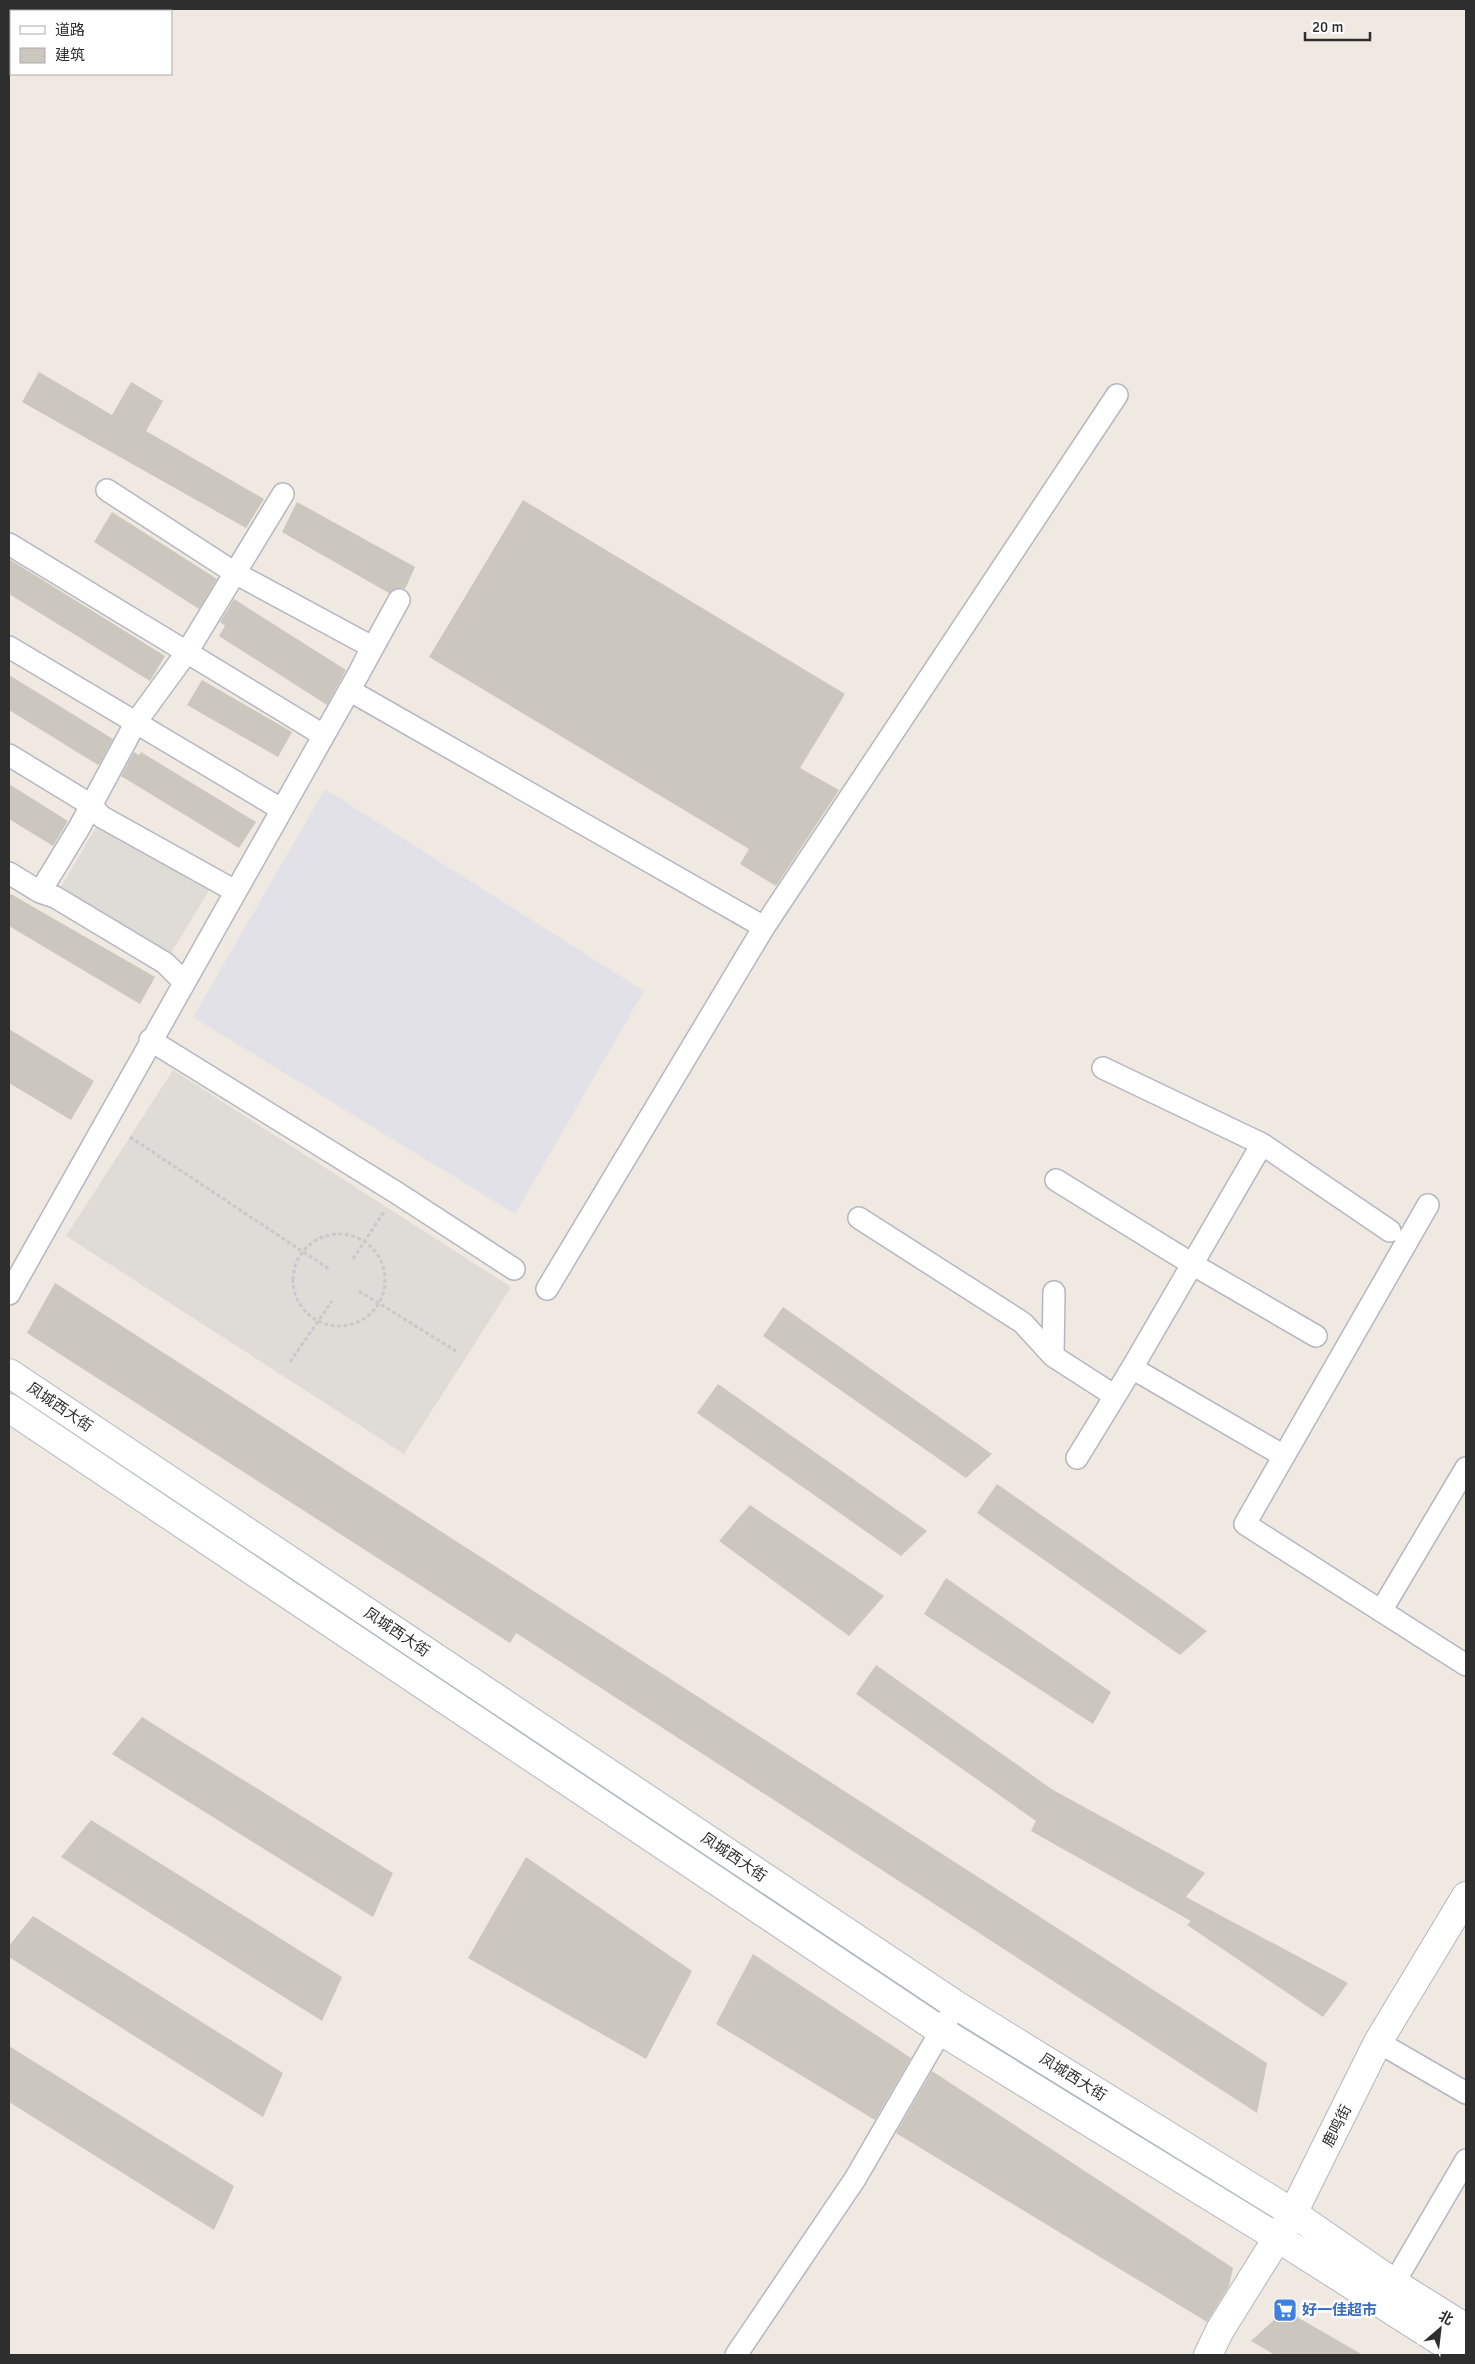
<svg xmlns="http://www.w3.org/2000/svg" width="1475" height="2364" font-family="Signika,'Noto Sans SC',sans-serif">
	<rect width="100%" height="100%" fill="#efe9e1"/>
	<!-- industrial -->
	<path fill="#e3e1e8" d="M325,789L644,991L515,1214L193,1017Z"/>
	<!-- plaza -->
	<path fill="#dfdcd8" d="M102,817L213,884L165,963L55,897Z
		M173,1070L511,1287L404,1454L66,1236Z"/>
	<!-- building -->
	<path fill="#cbc7bf" d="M39,372L112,415L131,382L163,401L146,431L264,499L246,528L22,402Z
		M523,500L845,694L800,768L839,790L776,886L740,864L749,849L429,657Z
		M297,502L415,567L405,589L398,588L389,593L282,532Z
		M112,512L217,579L199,609L94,542Z
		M9,559L165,656L150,681L9,594Z
		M234,599L346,670L327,705L219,636L225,626L220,622Z
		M9,675L113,739L100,763L98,765L9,710Z
		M202,680L292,732L278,757L187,705Z
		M134,752L139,755L141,752L256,822L239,848L121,776Z
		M9,784L68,821L53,846L9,819Z
		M9,893L155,977L140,1004L9,926Z
		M9,1029L94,1081L71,1120L9,1083Z
		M55,1283L1267,2063L1257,2113L516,1633L510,1643L27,1333Z
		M783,1307L992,1454L966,1478L763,1336Z
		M718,1384L927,1531L901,1556L697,1413Z
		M997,1484L1207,1631L1180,1655L977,1513Z
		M750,1505L884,1596L849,1636L719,1541Z
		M946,1578L1111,1692L1093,1724L924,1614Z
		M876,1665L1053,1790L1205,1873L1186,1897L1348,1983L1323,2017L1187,1925L1191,1921L1031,1831L1036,1821L856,1694Z
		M142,1717L393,1873L373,1917L112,1754Z
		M91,1820L342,1977L322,2021L61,1857Z
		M526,1857L692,1971L646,2059L468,1958Z
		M33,1916L283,2073L263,2117L9,1957V1946Z
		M753,1954L911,2058L875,2120L716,2024Z
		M9,2046L234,2186L214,2230L9,2102Z
		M932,2071L1233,2268L1229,2286L1207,2322L896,2133Z
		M1285,2310L1363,2355H1275L1251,2341Z"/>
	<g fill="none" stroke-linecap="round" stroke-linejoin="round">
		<!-- street casing -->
		<g stroke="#b4b7c1" stroke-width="24">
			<path id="street" d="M107,490L235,573L372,647L359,673L399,600
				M9,544L323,735
				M9,647L281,809
				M349,690L764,927
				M9,755L91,805L102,817L235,891
				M9,873L40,892L55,897L165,963L184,982
				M40,892L79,828L136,722L187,652L283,494
				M150,1040L397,1193L514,1269
				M1103,1068L1262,1144
				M1056,1180L1192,1264L1316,1336
				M1428,1205L1245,1524L1466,1665
				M859,1218L1023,1323L1053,1356
				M547,1289L764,927L1117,395
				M1054,1292L1053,1356L1115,1396L1132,1368
				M9,1294L359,673
				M1284,1456L1132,1368L1262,1144L1390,1231
				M1077,1458L1115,1396
				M1381,1611L1466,1468
				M1378,2042L1466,2093
				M1394,2283L1466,2160
				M736,2355L855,2179L956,2005"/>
		</g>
		<!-- secondary casing -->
		<g stroke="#b4b7c1" stroke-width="30">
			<path id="secondary" d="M9,1373L956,2005L1293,2213L1394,2283L1466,2328
				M9,1408L941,2031L1278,2238L1462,2355
				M1208,2355L1220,2330L1293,2213L1378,2042L1466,1896"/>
		</g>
		<!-- path -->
		<path stroke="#c9c9c9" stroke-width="3" stroke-dasharray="4 2.5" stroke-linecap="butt" d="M130,1137L329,1269
			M293 1280a46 46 0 1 1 92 0a46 46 0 1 1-92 0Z
			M353,1259L385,1210
			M359,1291L456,1351
			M290,1362L332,1301"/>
		<!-- street -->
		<use href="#street" stroke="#fff" stroke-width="21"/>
		<!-- secondary -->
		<use href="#secondary" stroke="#fff" stroke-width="28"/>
	</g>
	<!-- icons -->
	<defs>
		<g id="supermarket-square" transform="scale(1.25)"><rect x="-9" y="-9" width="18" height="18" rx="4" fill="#3f7fe0" stroke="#fff"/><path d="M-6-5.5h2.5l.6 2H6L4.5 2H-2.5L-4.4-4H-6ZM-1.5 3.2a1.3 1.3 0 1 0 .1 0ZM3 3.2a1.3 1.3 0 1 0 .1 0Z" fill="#fff"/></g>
	</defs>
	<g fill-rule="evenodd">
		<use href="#supermarket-square" x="1285" y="2310"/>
	</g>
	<g text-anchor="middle" stroke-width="5" stroke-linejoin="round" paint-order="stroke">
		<!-- street labels -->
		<g font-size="15" fill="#2e2e2e" stroke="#fff">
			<text transform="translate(60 1407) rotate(34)" y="5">凤城西大街</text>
			<text transform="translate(397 1632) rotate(34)" y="5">凤城西大街</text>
			<text transform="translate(734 1857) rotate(34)" y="5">凤城西大街</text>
			<text transform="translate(1073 2077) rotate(32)" y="5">凤城西大街</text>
			<text transform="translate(1337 2126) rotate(-63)" y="5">鹿鸣街</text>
		</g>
		<!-- shop labels -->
		<g font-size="15" font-weight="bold" fill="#366cbe" stroke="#fff" text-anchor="start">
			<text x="1302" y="2315">好一佳超市</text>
		</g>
	</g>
	<!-- border -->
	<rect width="1475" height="2364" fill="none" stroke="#2e2e2e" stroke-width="20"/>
	<!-- legend -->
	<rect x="10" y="10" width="162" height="65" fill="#ffffff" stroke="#ababab"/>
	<rect x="20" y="26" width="25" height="8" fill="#ffffff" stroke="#ababab"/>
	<text x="55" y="35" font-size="15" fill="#2e2e2e">道路</text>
	<rect x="20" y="48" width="25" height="15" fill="#cbc7bf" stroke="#ababab"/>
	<text x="55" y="60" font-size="15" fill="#2e2e2e">建筑</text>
	<!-- north arrow -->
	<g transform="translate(1440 2329) rotate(28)" stroke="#ffffff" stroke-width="4" paint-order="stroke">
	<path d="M0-4L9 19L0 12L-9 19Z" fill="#2e2e2e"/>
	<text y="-8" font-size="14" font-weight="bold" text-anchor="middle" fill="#2e2e2e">北</text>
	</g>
	<!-- scale -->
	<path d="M1305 32v8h65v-8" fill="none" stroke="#2e2e2e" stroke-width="2.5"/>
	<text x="1312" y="32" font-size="15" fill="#2e2e2e" stroke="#ffffff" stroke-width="4" paint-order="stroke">20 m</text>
</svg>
